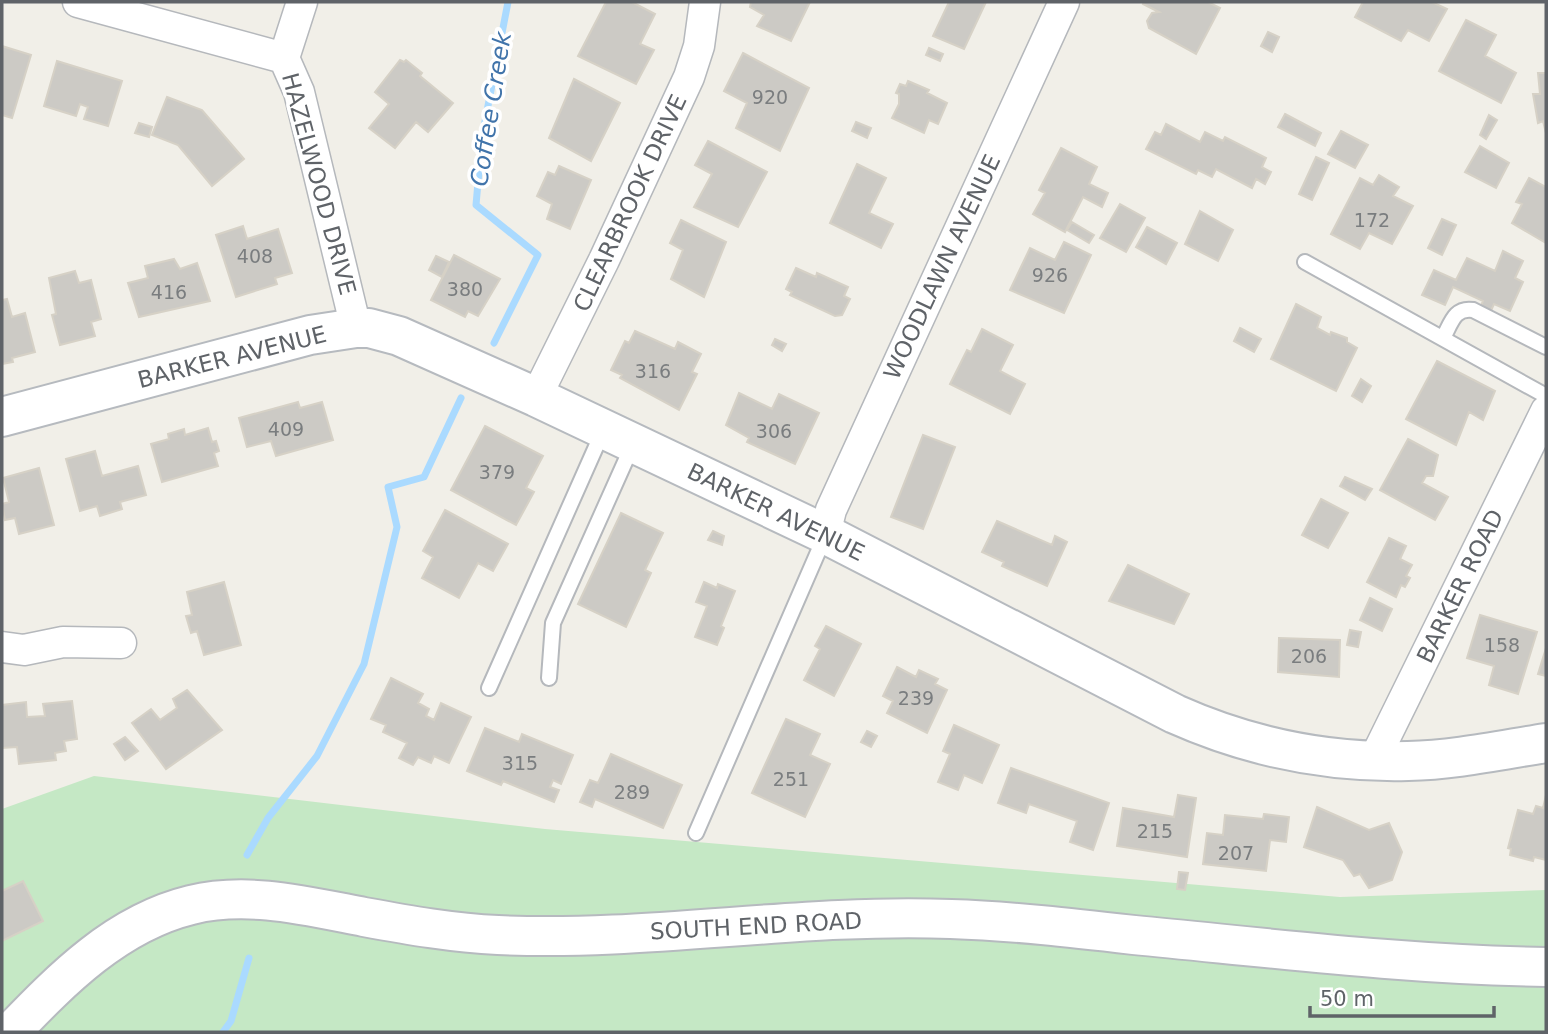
<svg xmlns="http://www.w3.org/2000/svg" width="1548" height="1034" font-family="'DejaVu Sans',sans-serif">
	<rect width="100%" height="100%" fill="#f1efe8"/>
	<!-- green -->
	<path fill="#c5e8c5" d="M94,776L545,829L1340,897L1546,890V1032H2V809Z"/>
	<g fill="none" stroke-linecap="round" stroke-linejoin="round">
		<!-- stream -->
		<path stroke="#aadaff" stroke-width="7" d="M494,343L538,255L476,205L482,137L508,2
			M247,855L268,818L317,756L364,664L397,527L388,487L424,477L461,398
			M223,1032L231,1021L249,958"/>
	</g>
	<!-- building -->
	<path fill="#cccac5" stroke="#d6d1c6" stroke-width="2" d="M606,2H632L655,14L640,44L654,50L636,84L578,56Z
		M751,2H810L791,41L757,26L764,15L750,7Z
		M949,2H986L964,49L933,36Z
		M1144,2H1208L1220,8L1196,54L1149,28L1147,21L1152,13L1159,12L1143,4Z
		M1363,2H1432L1447,9L1429,41L1408,30L1401,41L1355,17Z
		M1466,20L1496,35L1485,56L1516,73L1501,103L1439,71Z
		M1268,32L1279,37L1272,52L1261,46Z
		M2,46L31,55L12,118L2,115Z
		M929,48L943,54L940,61L926,55Z
		M743,53L809,88L780,151L736,128L747,103L724,91Z
		M400,60L404,62L406,60L422,73L420,76L453,103L428,132L416,122L395,148L369,128L389,104L375,92Z
		M57,61L122,81L108,126L84,119L88,107L80,104L76,116L44,106Z
		M1538,73H1546V133L1543,121L1538,123L1533,94H1540Z
		M574,79L620,103L591,161L549,138Z
		M908,81L929,90L927,93L947,103L938,124L929,120L924,133L892,118L899,104V94L896,93L900,84L906,86Z
		M167,97L202,110L244,159L212,186L178,145L152,135Z
		M1285,114L1321,133L1315,146L1278,127Z
		M1489,115L1497,120L1486,139L1480,135Z
		M856,122L871,128L867,138L852,131Z
		M139,123L152,127L149,137L135,133Z
		M1166,124L1200,142L1205,132L1223,141L1225,137L1266,158L1262,167L1271,172L1265,184L1256,179L1252,188L1216,169L1212,177L1198,170L1196,174L1146,149L1155,132L1161,135Z
		M1341,131L1368,145L1355,168L1328,154Z
		M708,141L767,172L738,227L694,207L712,174L695,165Z
		M1480,146L1509,163L1496,188L1465,172Z
		M1061,148L1097,167L1089,184L1108,193L1102,207L1083,197L1065,232L1033,214L1045,193L1039,190Z
		M1316,157L1329,163L1312,200L1299,194Z
		M857,164L886,178L869,213L893,224L881,248L830,223Z
		M559,166L591,180L570,229L547,219L552,204L537,196L548,172L555,175Z
		M1379,175L1399,187L1393,196L1413,206L1392,244L1369,233L1360,249L1331,234L1360,178L1373,185Z
		M1529,178L1546,187V243L1512,223L1522,204L1516,202Z
		M1120,204L1145,218L1126,252L1100,238Z
		M1200,211L1233,230L1218,261L1185,244Z
		M1442,219L1456,225L1442,255L1428,248Z
		M681,220L726,242L704,297L671,279L683,250L670,243Z
		M1072,222L1094,235L1089,243L1067,230Z
		M243,226L247,239L278,229L292,273L275,278L277,284L236,297L216,235Z
		M1147,227L1177,243L1166,264L1136,247Z
		M1064,242L1091,255L1064,313L1010,290L1030,248L1055,260Z
		M1503,251L1523,261L1515,278L1523,282L1510,311L1494,304L1490,313L1480,308L1483,301L1453,287L1445,305L1422,295L1434,270L1456,280L1467,258L1495,271Z
		M454,255L500,279L478,316L468,311L465,317L431,300Z
		M436,256L449,262L442,277L429,270Z
		M174,259L180,269L197,263L210,301L139,317L128,283L148,278L145,266Z
		M796,268L816,277L817,273L848,287L844,296L850,299L842,315L835,316L790,295L792,292L786,289Z
		M75,271L79,283L91,280L101,319L91,322L95,336L60,345L52,315L56,314L49,278Z
		M7,299L12,317L25,313L35,352L12,358L13,362L2,364V300Z
		M1296,304L1321,317L1317,328L1330,335L1331,332L1347,338V342L1357,348L1336,391L1271,359Z
		M1240,328L1261,339L1254,352L1234,341Z
		M982,329L1013,345L1000,371L1025,384L1010,414L950,384L967,350L971,352Z
		M635,331L675,349L678,342L701,354L692,372L697,374L679,410L620,378L622,375L611,370L625,341L629,343Z
		M775,339L786,344L782,351L772,345Z
		M1437,361L1495,391L1483,420L1469,412L1456,445L1406,419Z
		M1361,379L1371,386L1362,402L1352,396Z
		M739,393L772,409L779,394L819,413L795,464L747,442L749,438L726,425Z
		M298,402L300,408L322,402L333,440L276,456L271,441L247,447L239,418Z
		M485,426L543,456L526,488L534,492L516,525L451,490Z
		M208,428L212,442L216,441L219,451L214,453L218,466L162,482L151,444L169,439L168,434L184,429L185,435Z
		M923,435L955,447L923,529L891,517Z
		M1408,439L1438,455L1433,476H1426L1422,483L1448,497L1435,520L1380,490Z
		M95,451L102,476L138,466L146,495L120,502L122,509L100,516L97,506L80,511L66,459Z
		M39,468L54,525L19,534L15,518L5,520L2,504L9,502L3,478Z
		M1345,477L1372,489L1365,500L1340,486Z
		M1321,499L1348,513L1328,548L1302,535Z
		M445,510L508,544L493,571L478,563L459,598L422,578L433,557L423,551Z
		M621,513L663,533L645,570L651,573L626,627L578,604Z
		M997,521L1052,545L1055,536L1067,542L1047,586L1002,566L1004,562L982,552Z
		M713,531L724,536L722,545L708,540Z
		M1389,538L1406,546L1400,559L1412,565L1406,576L1410,578L1405,587L1401,585L1396,597L1367,582Z
		M1128,565L1189,594L1174,624L1109,601Z
		M224,582L241,645L204,655L197,631L191,633L186,616L192,615L187,592Z
		M704,582L717,588L718,584L735,591L721,626L724,628L717,645L695,637L707,606L696,602Z
		M1370,598L1392,609L1382,631L1360,620Z
		M1480,615L1537,632L1518,694L1489,685L1494,666L1467,658Z
		M826,626L861,644L834,696L804,680L820,649L815,646Z
		M1350,630L1361,632L1358,647L1347,645Z
		M1279,638L1340,640L1339,677L1278,672Z
		M1546,648V676L1538,674Z
		M897,667L916,677L919,670L938,679L935,684L947,690L927,733L887,713L893,701L883,696Z
		M391,678L423,694L418,703L429,709L426,716L434,720L441,703L471,717L449,763L434,756L431,763L418,757L413,765L399,758L407,743L383,732L386,725L371,719Z
		M187,690L222,730L166,769L132,723L151,709L160,720L177,708L173,699Z
		M72,701L77,739L64,741L66,751L55,753L56,760L19,764L17,747L2,748V705L26,702L27,717L45,716L43,704Z
		M786,719L820,734L810,755L830,764L805,817L752,793Z
		M954,725L999,745L982,783L964,775L958,790L938,782L950,754L943,751Z
		M485,728L519,742L522,734L573,755L561,784L553,780L550,787L559,790L554,802L503,781L501,785L467,771Z
		M867,731L877,736L871,747L861,742Z
		M125,737L138,751L125,760L114,744Z
		M611,754L682,785L663,828L595,799L592,807L580,802L590,780L598,783Z
		M1011,768L1109,803L1093,850L1070,842L1077,821L1029,804L1026,813L998,803Z
		M1178,795L1196,798L1187,857L1117,846L1123,808L1174,817Z
		M1546,795V860L1534,857L1533,861L1510,855L1511,849L1508,848L1518,810L1533,814L1536,806L1543,808Z
		M1317,807L1369,830L1389,823L1402,852L1392,880L1369,888L1360,874L1354,876L1343,860L1304,847Z
		M1264,814L1289,817L1286,842L1270,840L1266,871L1203,864L1207,833L1223,835L1225,815L1263,819Z
		M1179,872L1188,873L1185,890L1177,889Z
		M23,881L43,921L2,941V891Z"/>
	<g fill="none" stroke-linecap="round" stroke-linejoin="round">
		<!-- lane casing -->
		<g stroke="#b5b8bc" stroke-width="18">
			<path id="lane" d="M1305,262L1546,396
				M1443,338C1451,324 1454,307 1473,310L1546,347
				M549,678L553,623L633,444
				M489,688L603,431
				M696,833L825,536"/>
		</g>
		<!-- street casing -->
		<g stroke="#b5b8bc" stroke-width="33">
			<path id="street" d="M78,2L284,58
				M302,2L284,58L299,92L356,328
				M536,397L604,260L689,77L699,46L705,2
				M825,534L831,510L1064,2
				M2,647L24,650L63,642L121,643
				M1374,760L1546,411"/>
		</g>
		<!-- secondary casing -->
		<g stroke="#b6babf" stroke-width="42">
			<path id="secondary" d="M2,417L310,335L356,328H369L399,336L536,397L825,534L1175,714C1249,747 1328,763 1408,761C1455,760 1501,750 1546,743
				M11,1032C62,979 117,923 191,905C248,891 307,906 364,917C408,925 453,933 498,935C649,942 800,913 951,919C1012,921 1073,928 1134,935C1271,948 1408,965 1546,967"/>
		</g>
		<!-- lane -->
		<use href="#lane" stroke="#fff" stroke-width="14"/>
		<!-- street -->
		<use href="#street" stroke="#fff" stroke-width="30"/>
		<!-- secondary -->
		<use href="#secondary" stroke="#fff" stroke-width="38"/>
	</g>
	<g text-anchor="middle" stroke-width="7" stroke-linejoin="round" paint-order="stroke">
		<!-- number labels -->
		<g font-size="19" fill="#7a7d7f">
			<text x="770" y="104">920</text>
			<text x="1372" y="227">172</text>
			<text x="255" y="263">408</text>
			<text x="1050" y="282">926</text>
			<text x="465" y="296">380</text>
			<text x="169" y="299">416</text>
			<text x="653" y="378">316</text>
			<text x="286" y="436">409</text>
			<text x="774" y="438">306</text>
			<text x="497" y="479">379</text>
			<text x="1502" y="652">158</text>
			<text x="1309" y="663">206</text>
			<text x="916" y="705">239</text>
			<text x="520" y="770">315</text>
			<text x="791" y="786">251</text>
			<text x="632" y="799">289</text>
			<text x="1155" y="838">215</text>
			<text x="1236" y="860">207</text>
		</g>
		<!-- street labels -->
		<g font-size="23" fill="#5f6368" stroke="#fff">
			<text transform="translate(319 184) rotate(75)" y="8">HAZELWOOD DRIVE</text>
			<text transform="translate(630 203) rotate(-65)" y="8">CLEARBROOK DRIVE</text>
			<text transform="translate(942 267) rotate(-65)" y="8">WOODLAWN AVENUE</text>
			<text transform="translate(232 357) rotate(-14)" y="8">BARKER AVENUE</text>
			<text transform="translate(776 512) rotate(26)" y="8">BARKER AVENUE</text>
			<text transform="translate(1460 586) rotate(-64)" y="8">BARKER ROAD</text>
			<text transform="translate(756 926) rotate(-3)" y="8">SOUTH END ROAD</text>
		</g>
		<!-- water labels -->
		<g font-size="24" font-style="italic" fill="#4174aa" stroke="#fff">
			<text transform="translate(491 109) rotate(-81)" y="8">Coffee Creek</text>
		</g>
	</g>
	<!-- border -->
	<rect width="1548" height="1034" fill="none" stroke="#5f6368" stroke-width="7"/>
	<!-- scale -->
	<path d="M1310 1006v10h184v-10" fill="none" stroke="#5f6368" stroke-width="3.5"/>
	<text x="1320" y="1006" font-size="21" fill="#5f6368" stroke="#ffffff" stroke-width="5" paint-order="stroke">50 m</text>
</svg>
